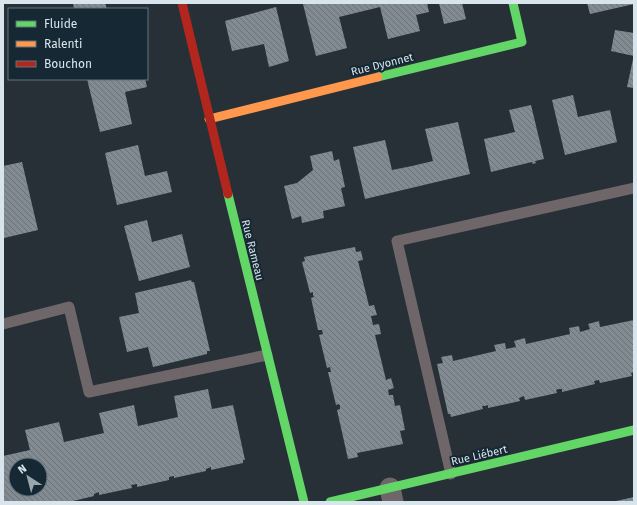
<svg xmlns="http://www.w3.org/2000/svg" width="637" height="505" font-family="'Fira Sans',sans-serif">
	<defs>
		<pattern id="building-back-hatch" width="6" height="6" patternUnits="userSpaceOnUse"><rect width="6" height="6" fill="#828b91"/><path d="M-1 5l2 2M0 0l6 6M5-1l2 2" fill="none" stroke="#6b7277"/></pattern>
	</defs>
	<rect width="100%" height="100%" fill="#263036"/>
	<!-- building -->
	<path fill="url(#building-back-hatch)" fill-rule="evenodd" d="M73,3H105L107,9H74Z
		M308,3H427L429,12L416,15L420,31L388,39L380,7L339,17L347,48L316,56L303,4Z
		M439,3H462L466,19L444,24Z
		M587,3H634V4L590,14Z
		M276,7L289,61L269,67L264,44L232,51L225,21Z
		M615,30L634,33V56L611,51Z
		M633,59H634V88L627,87Z
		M87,79H145L147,87L125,92L132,124L100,132Z
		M573,95L578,117L610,110L617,142L565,155L552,100Z
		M531,105L544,159L535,161L536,163L533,164L532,162L491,172L484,139L515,132L509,110Z
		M458,122L470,174L365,199L353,147L385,140L392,170L412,166L433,161L425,129Z
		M138,145L145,176L167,171L172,192L117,205L105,153Z
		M332,151L334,161L339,159L345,187L341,188L345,206L323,211L324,218L302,223L301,216L292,219L284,186L297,183L313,170L310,156Z
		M22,162L38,230L4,238L3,232V166Z
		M147,220L152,242L182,234L190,267L139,281L124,226Z
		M355,247L356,252L361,251L363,260L358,261L369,306L374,305L377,315L371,316L373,325L379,324L381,334L375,335L386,380L391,378L394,388L388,390L389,395H393L395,406L400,405L405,430L400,431L403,444L357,453L358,457L348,459L337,410L340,409V406L339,404L336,405L328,372H331L330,367L327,368L319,335L323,334L322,330H318L311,298L314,297L313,295V292L310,293L302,262L305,261L304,257Z
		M191,280L192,282H194L210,351H207V354L153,367L148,347L127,352L119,317L139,313L135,293Z
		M634,320V372L631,373L632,376L600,383L599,380L594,381L595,384L562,392V389H559L556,390L557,393L525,400L524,396L519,398L520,401L488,408V405L485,406H482L483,409L451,417L450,414H448L437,364L443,363L441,357L452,355L453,361L496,351L494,345L505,343L506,349L516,347L514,341L525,338L526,344L570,334L569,328L579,326L580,332L590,329L588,324L599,321L600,327Z
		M208,389L212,409L233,405L245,460H243V463L211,470V467L206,469V471L174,478V476L169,477V480L137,487V484L131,485L132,488L99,495V492L94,494V496L69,502H3V456L30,450L25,430L59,422L64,442L104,433L99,413L134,405L138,426L178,417L174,396ZM16,465H40V489H16Z
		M634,497V502H617L616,501Z"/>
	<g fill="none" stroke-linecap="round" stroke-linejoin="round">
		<!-- lane -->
		<path stroke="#6f666a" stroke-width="11" d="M3,324L69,307L89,392L267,355
			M451,474L397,241L634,188"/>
		<!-- street -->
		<path stroke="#6f666a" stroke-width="21" d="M390,488L393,502"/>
		<!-- fast -->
		<path stroke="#63d668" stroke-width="9" d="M378,77L522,42L513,3
			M228,194L304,502
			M330,502L634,430"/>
		<!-- slow -->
		<path stroke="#ff974d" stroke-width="9" d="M209,119L378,77"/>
		<!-- jam -->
		<path stroke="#b3261e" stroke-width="9" d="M182,3L228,194"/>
	</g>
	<g text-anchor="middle" stroke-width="4" stroke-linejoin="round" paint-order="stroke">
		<!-- street labels -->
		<g font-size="11" fill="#d9e5ec" stroke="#152833">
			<text transform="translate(382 64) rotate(-14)" y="4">Rue Dyonnet</text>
			<text transform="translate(253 250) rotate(76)" y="4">Rue Rameau</text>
			<text transform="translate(479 455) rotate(-13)" y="4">Rue Liébert</text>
		</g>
	</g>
	<!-- border -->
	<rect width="637" height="505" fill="none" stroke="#d9e5ec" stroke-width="8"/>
	<!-- legend -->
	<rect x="8" y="8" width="140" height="72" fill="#152833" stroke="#63747d"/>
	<rect x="16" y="21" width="20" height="6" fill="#63d668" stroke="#63747d"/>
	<text x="44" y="28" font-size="12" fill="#d9e5ec">Fluide</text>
	<rect x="16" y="41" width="20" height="6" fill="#ff974d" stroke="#63747d"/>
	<text x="44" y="48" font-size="12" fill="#d9e5ec">Ralenti</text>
	<rect x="16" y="61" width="20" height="6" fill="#b3261e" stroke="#63747d"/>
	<text x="44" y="68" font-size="12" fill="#d9e5ec">Bouchon</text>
	<!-- north arrow -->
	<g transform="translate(28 477) rotate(324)"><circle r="19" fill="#152833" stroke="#63747d"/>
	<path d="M0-3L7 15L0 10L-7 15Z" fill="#9aa6ac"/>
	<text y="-6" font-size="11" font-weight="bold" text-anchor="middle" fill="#d9e5ec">N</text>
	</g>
</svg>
